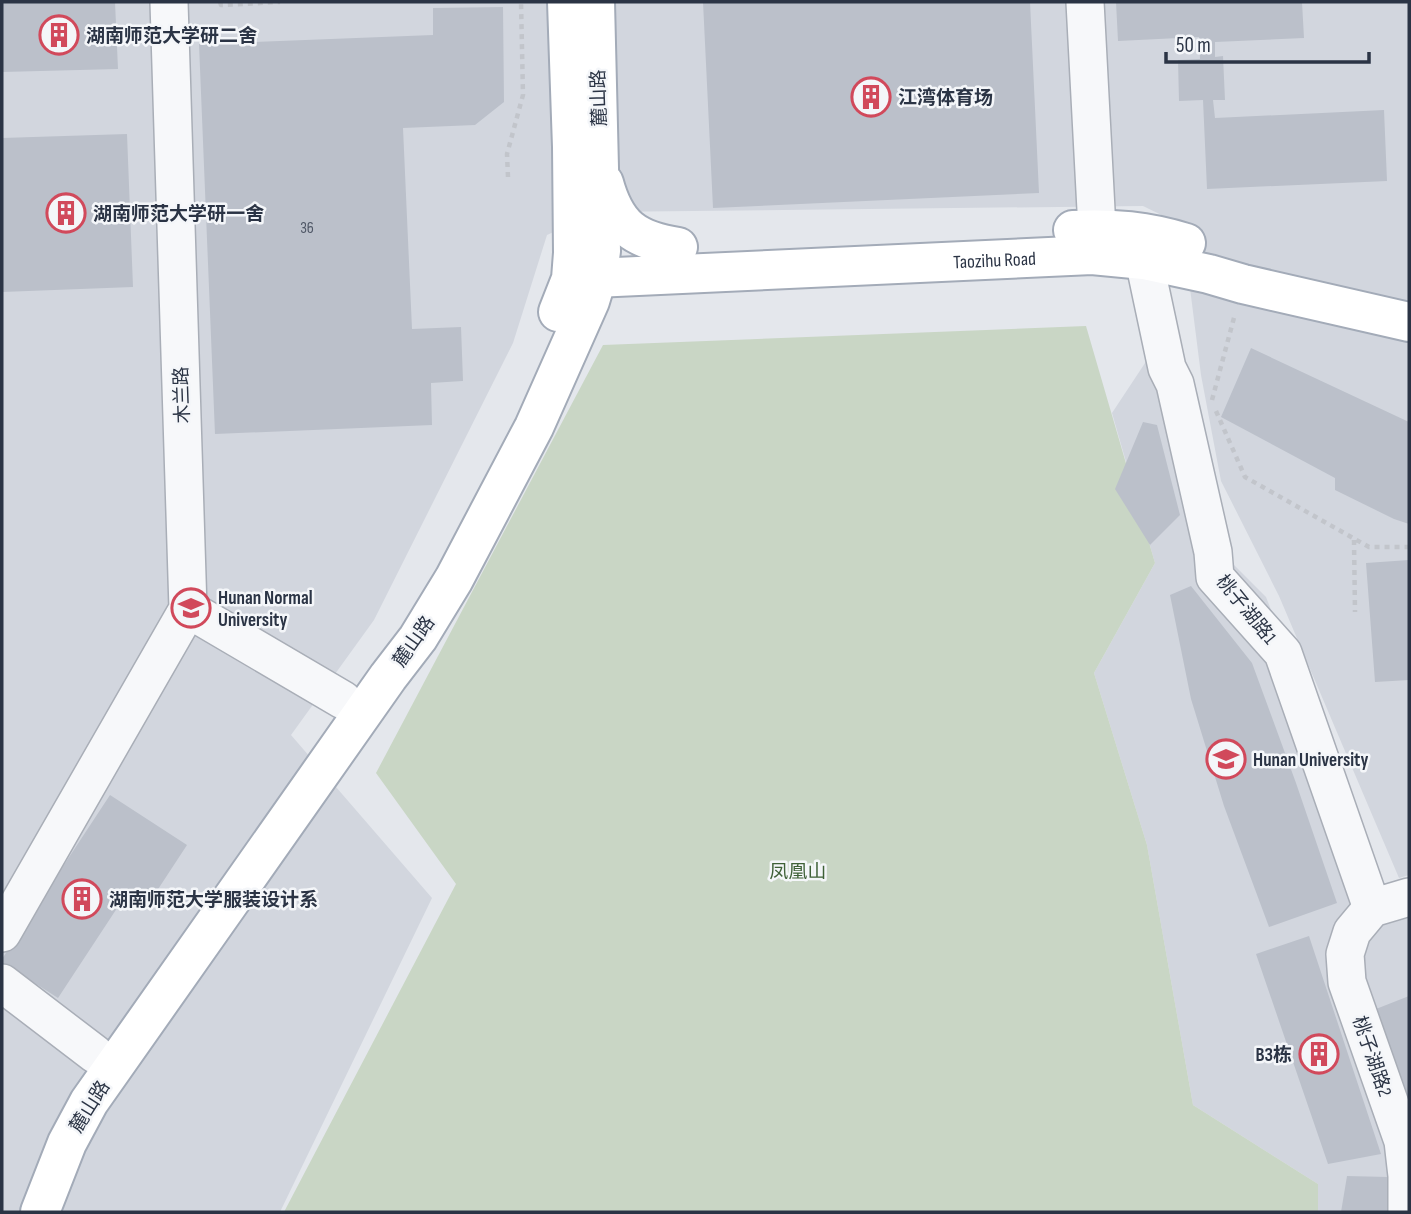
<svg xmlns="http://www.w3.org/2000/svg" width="1411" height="1214" font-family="'Sofia Sans Condensed','Noto Sans SC',sans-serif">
	<rect width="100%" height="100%" fill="#e4e7ec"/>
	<!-- built -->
	<path fill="#d2d6de" d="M2,2H1409V875L1399,878L1279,596L1221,481L1201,375L1182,225L1143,206L597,212L547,235L513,343L374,620L291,735L432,898L280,1212H2Z
		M1151,354L1192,523L1266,597L1382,890L1409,883V1212H1318V1184L1193,1105L1147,845L1094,673L1155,563L1112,413Z"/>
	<!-- green -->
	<path fill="#c9d6c5" d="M1086,326L1155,563L1094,673L1147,845L1193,1105L1318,1184V1212H284L456,884L376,773L603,345Z"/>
	<!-- building -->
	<path fill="#bbc0ca" d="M2,2H115L118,69L2,72Z
		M703,2H1030L1039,193L713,208Z
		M1116,2H1302L1304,38L1215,42V57L1223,56L1225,100H1213L1215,118L1384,110L1387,181L1207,189L1203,100L1179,101L1178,60L1200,59L1199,37L1118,41Z
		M503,7L504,102L475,125L403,128L412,329L461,327L463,381L431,383L432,425L215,434L199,44L433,35V8Z
		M127,134L133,287L2,292V138Z
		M1251,348L1409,422V524L1394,519L1335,490V478L1221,417Z
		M1143,422L1157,425L1180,515L1150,545L1115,489Z
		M1409,560V680L1375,682L1366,563Z
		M1191,586L1252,663L1296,783L1337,903L1269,927L1224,806L1191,699L1170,595Z
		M110,795L187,845L147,906L127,893L58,998L2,962V959Z
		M1309,936L1381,1154L1328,1164L1256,954Z
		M1409,996V1105L1376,1009Z
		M1347,1176L1388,1177V1212H1341Z"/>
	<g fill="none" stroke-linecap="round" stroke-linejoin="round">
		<!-- minor casing -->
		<g stroke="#a9aeb7" stroke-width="40">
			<path id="minor" d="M169,2L188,609L343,700
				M1085,2L1097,229
				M1144,260L1167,368L1175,384L1213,552L1215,577L1283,653L1372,908
				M1372,908L1352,932L1345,954L1347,982L1403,1141L1407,1176V1212
				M1372,908L1409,897
				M2,933L188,609
				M2,983L95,1054"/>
		</g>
		<!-- major casing -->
		<g stroke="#a3abb8" stroke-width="42">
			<g id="major">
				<path d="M604,183C616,227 635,240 678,247"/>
				<path d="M1073,230C1113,228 1147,231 1186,243"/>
				<path id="s1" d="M573,279L1092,255L1144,260L1209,274L1243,284L1409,322"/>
				<path d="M558,312L571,279L573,253L572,147L567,2"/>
				<path d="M40,1212L67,1143L89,1102L388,677L418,638L454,579L534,427L590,301L597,278L601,251L595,2"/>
			</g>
		</g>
		<!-- path -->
		<path stroke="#c2c5cb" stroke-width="4.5" stroke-dasharray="5 5" stroke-linecap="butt" d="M220,2L221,5L280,2
			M508,177L507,154L523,95L521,2
			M1212,400L1235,314
			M1216,411L1245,477L1369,547H1409
			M1354,540L1355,612"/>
		<!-- minor -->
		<use href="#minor" stroke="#f7f8fa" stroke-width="37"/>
		<!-- major -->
		<use href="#major" stroke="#fff" stroke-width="38"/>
	</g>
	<!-- icons -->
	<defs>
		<g id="building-ring" transform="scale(2.0125)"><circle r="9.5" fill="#f4f6f9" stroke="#d1495b" stroke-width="1.5"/><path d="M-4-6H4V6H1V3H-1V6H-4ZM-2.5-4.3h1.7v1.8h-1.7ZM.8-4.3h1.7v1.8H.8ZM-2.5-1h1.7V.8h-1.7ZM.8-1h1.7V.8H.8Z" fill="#d1495b"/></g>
		<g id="university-ring" transform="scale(2.0125)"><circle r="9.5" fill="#f4f6f9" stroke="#d1495b" stroke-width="1.5"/><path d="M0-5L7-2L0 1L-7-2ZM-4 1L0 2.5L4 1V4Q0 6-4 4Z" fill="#d1495b"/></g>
	</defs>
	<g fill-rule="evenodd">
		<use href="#building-ring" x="59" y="35"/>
		<use href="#building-ring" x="871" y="97"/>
		<use href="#building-ring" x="66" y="213"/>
		<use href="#university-ring" x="191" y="608"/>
		<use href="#university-ring" x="1226" y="759"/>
		<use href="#building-ring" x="82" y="899"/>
		<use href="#building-ring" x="1319" y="1054"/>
	</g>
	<g text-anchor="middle" stroke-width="5" stroke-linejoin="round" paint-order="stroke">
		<!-- number labels -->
		<g font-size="16" fill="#4f5766">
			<text x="307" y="233">36</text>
		</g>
		<!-- poi labels -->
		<g font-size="19" font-weight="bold" fill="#2b3445" stroke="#f4f6f9" text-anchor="start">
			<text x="86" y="42">湖南师范大学研二舍</text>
			<text x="898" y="104">江湾体育场</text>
			<text x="93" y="220">湖南师范大学研一舍</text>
			<text x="218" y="604">Hunan Normal<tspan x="218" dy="22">University</tspan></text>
			<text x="1253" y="766">Hunan University</text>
			<text x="109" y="906">湖南师范大学服装设计系</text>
			<text x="1292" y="1061" text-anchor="end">B3栋</text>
		</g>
		<!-- street labels -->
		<g font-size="19" fill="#2b3445" stroke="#f4f6f9">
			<text transform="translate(598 98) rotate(-92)" y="7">麓山路</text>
			<text dy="7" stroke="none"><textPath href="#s1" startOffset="422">Taozihu Road</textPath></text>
			<text transform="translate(181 395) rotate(-92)" y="7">木兰路</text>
			<text transform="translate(1247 609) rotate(51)" y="7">桃子湖路1</text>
			<text transform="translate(413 641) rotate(-55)" y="7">麓山路</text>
			<text transform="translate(1373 1056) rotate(71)" y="7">桃子湖路2</text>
			<text transform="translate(89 1106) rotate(-58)" y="7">麓山路</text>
		</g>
		<!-- park labels -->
		<g font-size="19" fill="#3f6138" stroke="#f4f6f9">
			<text x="798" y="878">凤凰山</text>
		</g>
	</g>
	<!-- border -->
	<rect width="1411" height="1214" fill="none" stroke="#2b3445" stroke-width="7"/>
	<!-- scale -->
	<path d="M1166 52v10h203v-10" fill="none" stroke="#2b3445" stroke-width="3.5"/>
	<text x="1176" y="52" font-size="21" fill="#2b3445" stroke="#f4f6f9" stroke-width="5" paint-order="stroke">50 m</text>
</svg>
